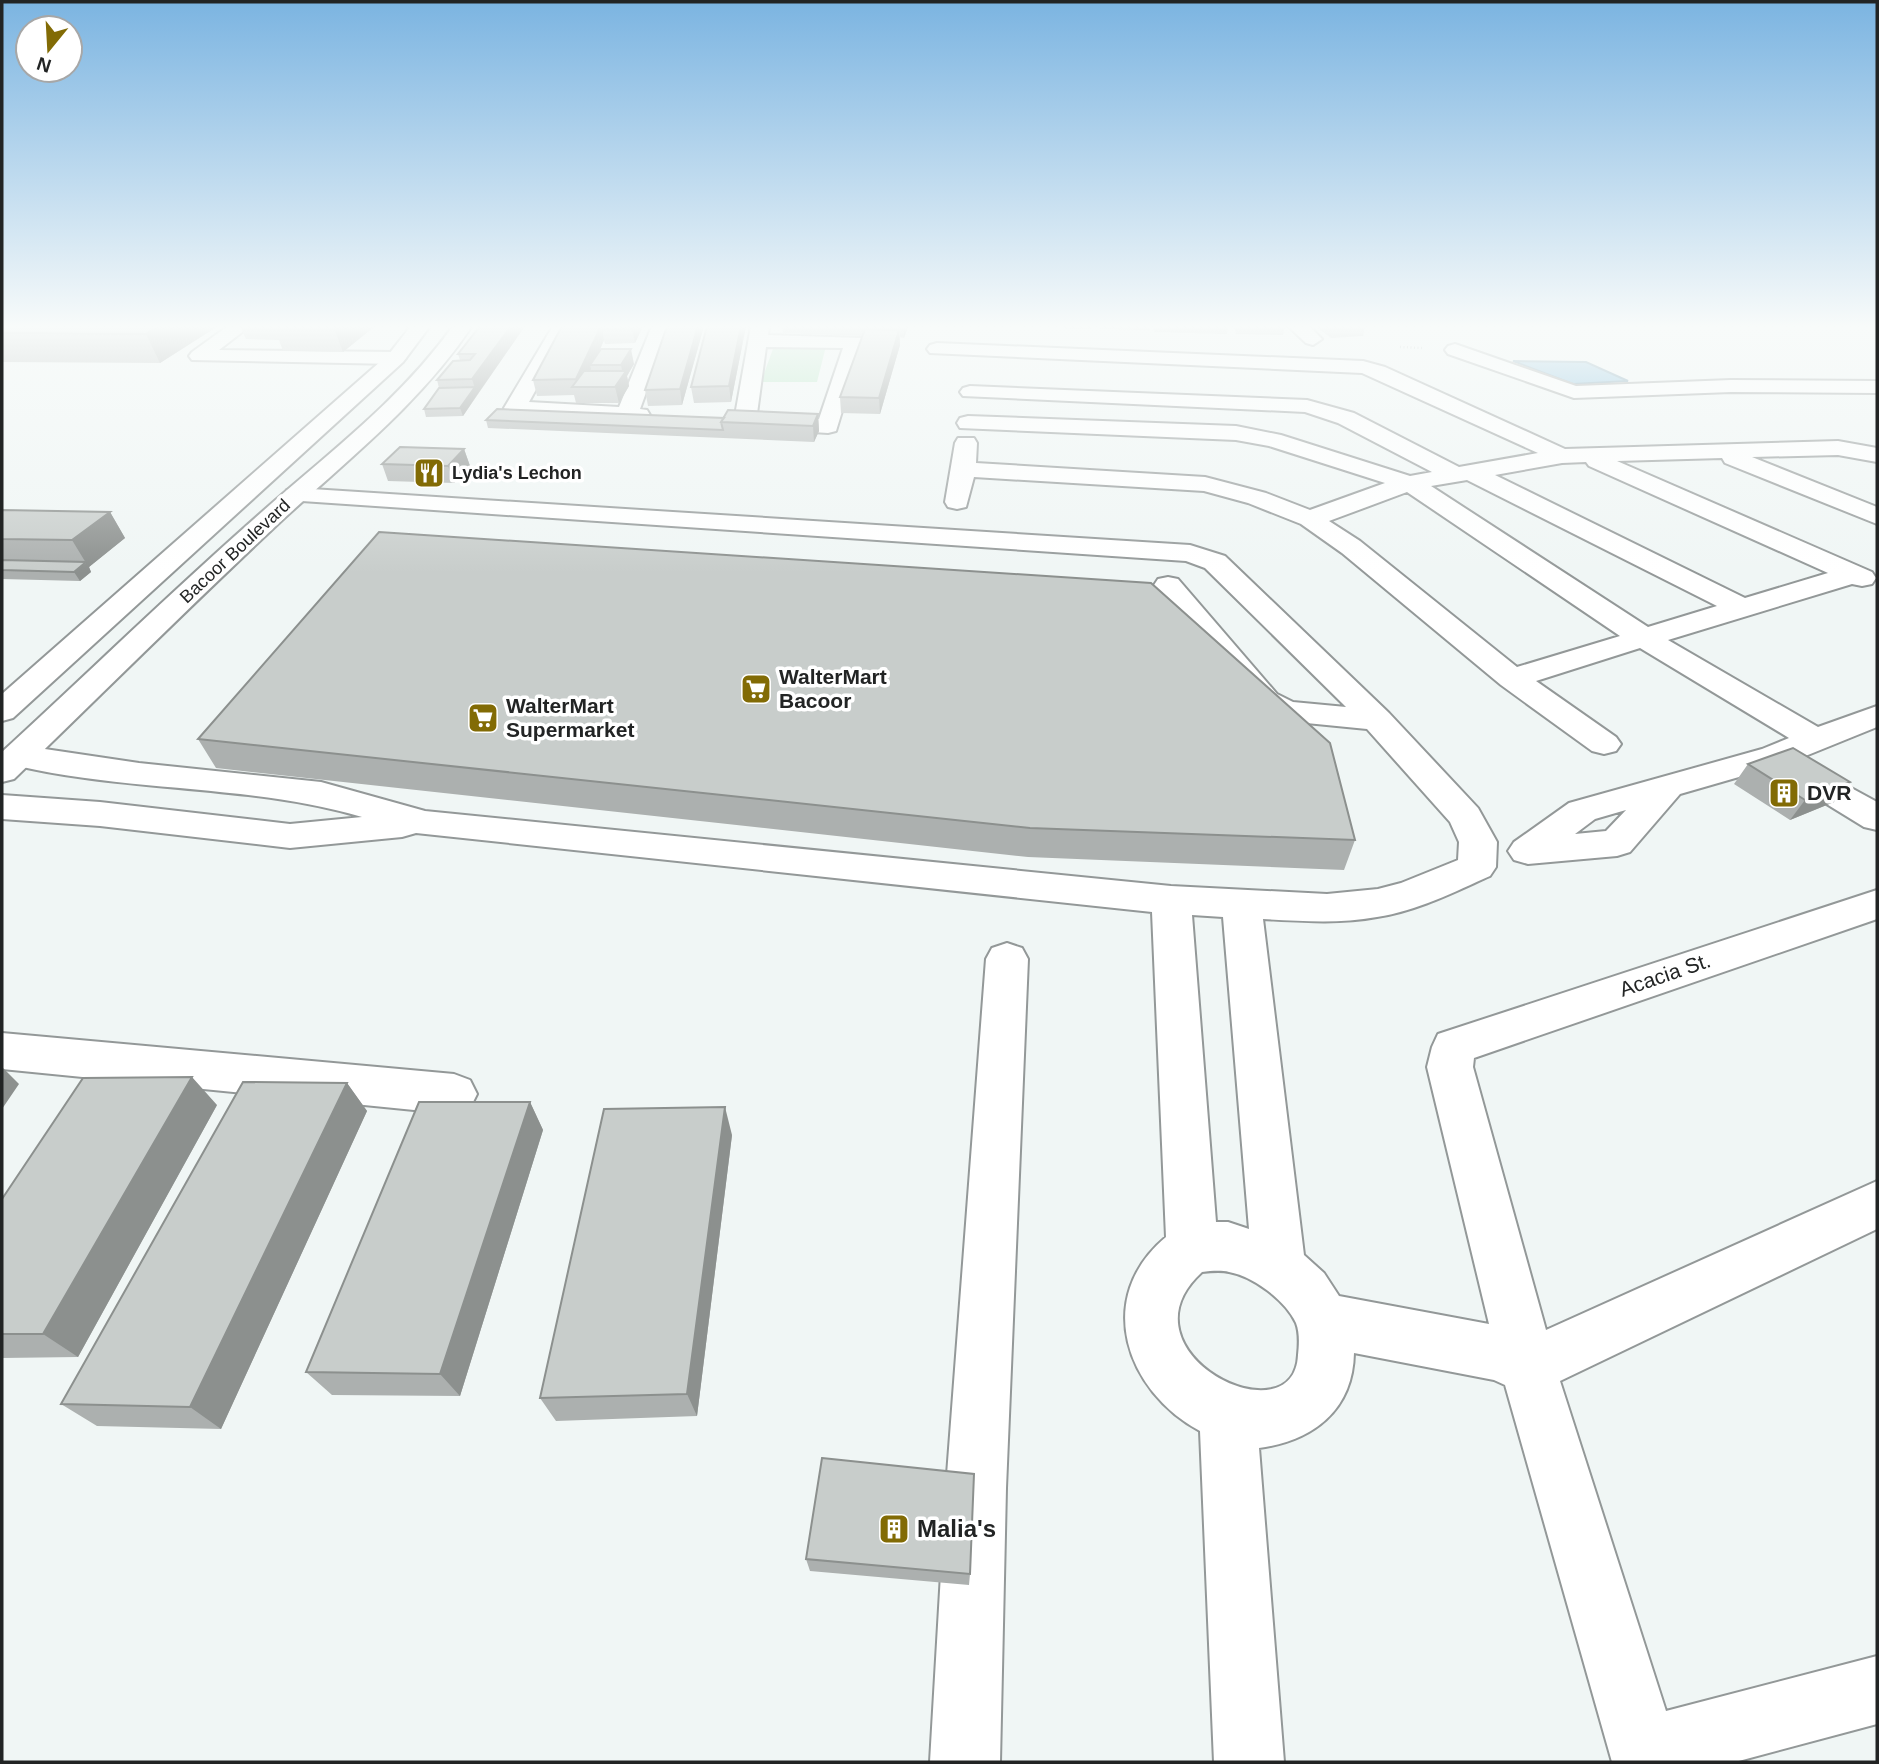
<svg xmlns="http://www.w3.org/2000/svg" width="1879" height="1764" font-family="Helvetica,sans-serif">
	<rect width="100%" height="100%" fill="#f0f6f5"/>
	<!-- green -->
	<path fill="#ade2bc" d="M774,346H826L817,382H761Z"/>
	<!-- water -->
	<path fill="#77b5d7" stroke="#5e8aa1" stroke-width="2" d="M1513,361L1586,362L1628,381L1573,384Z"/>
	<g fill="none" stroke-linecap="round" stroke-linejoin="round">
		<!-- minor casing -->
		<g stroke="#939898" stroke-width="4">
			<path id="minor" d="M228,326H250L219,350L396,352L406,358L396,364L192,360L189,356L192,352Z
				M553,326H571L529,402L619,407L652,326H670L640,409L647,410L650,415L647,420L627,421L507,413L504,408Z
				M751,326H769L768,335L861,338L863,342L836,431L828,433L766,429L758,427L755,422L745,428L737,426L734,421ZM766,347L843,348L819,419L766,415L756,421Z
				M1288,326H1309L1322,339L1313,345L1306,343Z
				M937,343L1363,361L1385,367L1565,449L1838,441L1877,448V462L1838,455L1752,457L1877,507V524L1725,463L1722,458L1617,461L1872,572L1876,578L1872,584L1862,586L1852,584L1668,640L1818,727L1877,706V727L1798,759L1877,802V830L1864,827L1781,776L1777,766L1680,794L1630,852L1617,856L1528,864L1514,860L1508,851L1514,842L1569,803L1762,749L1789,738L1640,648L1536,681L1616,737L1621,744L1616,751L1604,754L1592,751L1501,685L1342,553L1301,524L1248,503L1204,491L974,477L966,507L957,509L948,507L945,502L955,443L958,438H974L977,443L976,463L1205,477L1266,493L1310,510L1385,483L1269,446L1236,440L960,428L957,423L960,418L968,416L1236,426L1281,435L1410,476L1432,472L1338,423L1305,412L963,396L960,392L963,388L970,386L1307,400L1354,413L1459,467L1538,453L1362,373L930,353L927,349L930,345ZM1586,462L1589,466L1828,573L1745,598L1495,475L1562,463ZM1467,480L1717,606L1648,627L1431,486ZM1407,492L1620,636L1517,667L1360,541L1329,521ZM1626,810L1606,831L1575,834L1595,819Z
				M1455,344L1576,386L1731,380L1877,381V393L1731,392L1574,398L1448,354L1445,350L1448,346Z
				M296,488L1190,545L1225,556L1389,713L1478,808L1497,842L1496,867L1490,876C1454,892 1417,911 1377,917C1339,924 1301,921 1263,919L1304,1255L1324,1273L1339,1296L1489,1324L1427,1067L1432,1047L1438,1034L1877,890V919L1474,1058L1473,1067L1546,1330L1877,1181V1229L1560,1381L1666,1711L1877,1656V1724L1735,1762H1612L1505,1385L1494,1380L1354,1353C1353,1411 1312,1441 1259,1448L1284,1762H1214L1200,1431C1126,1391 1093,1298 1166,1237L1152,912L416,833L402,837L290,848L100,826L2,819V795L100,802L290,824L362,817C247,783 122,793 6,763L2,755L6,749L18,745L139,763L321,782L425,811L1171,886L1327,894L1378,889L1401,883L1458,860L1459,842L1450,822L1367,729L1286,721L1255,708L1158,591L1154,585L1158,579L1168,577L1178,579L1277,694L1293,702L1346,707L1205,568L1186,561L287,500L284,495L287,490ZM1192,915L1223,917L1249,1229L1228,1222H1216ZM1202,1272C1211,1271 1221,1270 1229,1272C1253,1276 1286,1301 1296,1323C1300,1333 1299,1345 1298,1355C1294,1441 1114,1352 1202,1272Z
				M1007,943L1022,948L1028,959L1006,1488L1000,1762H930L946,1488L986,959L992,948Z
				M2,1033L454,1074L470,1080L477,1094L470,1108L454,1114L2,1069Z"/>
		</g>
		<!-- major casing -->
		<g stroke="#939898" stroke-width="4">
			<path id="major" d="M411,326H430L403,362L13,718L2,721V694L389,354Z
				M453,326H472C419,405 347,460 279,523C189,607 102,694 14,779L2,782V752C89,672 174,589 263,511C330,452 401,399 453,326Z"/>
		</g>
		<!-- path -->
		<path stroke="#a6abaa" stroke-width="2.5" stroke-dasharray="1 2.5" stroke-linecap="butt" d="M1400,347L1422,348"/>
		<!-- minor -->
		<use href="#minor" fill="#fff" fill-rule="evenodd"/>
		<!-- major -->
		<use href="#major" fill="#fff" fill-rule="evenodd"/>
	</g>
	<!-- wall -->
	<path fill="#acb0af" d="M2,326H218L160,363L2,362Z
		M240,326H375L343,352L283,351L279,340L246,339Z
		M480,326H525L463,416L426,417L424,409L439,388L437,380L460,360L458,354Z
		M562,326H643L635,343L605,344L604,340L600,350L634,364L627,376L629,386L619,403H576L574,395L537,396L533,380Z
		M667,326H704L682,405L648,406L645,390Z
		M746,326L731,402L694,403L691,387Z
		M782,326H908L904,338L900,337V345L880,414L841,413L840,397L862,336L783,333Z
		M994,326H1026V327Z
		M1031,326H1092V329L1031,327Z
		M1100,326H1150V330L1100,329Z
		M1153,326H1228L1227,334L1154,332Z
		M1234,326H1285L1283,335L1236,334Z
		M1315,326H1365L1363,336L1331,338Z
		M818,414L819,431L814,442L488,428L486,420L724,418Z
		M464,449L470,466L454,483L388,481L382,464Z
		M2,510L110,512L125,538L89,567L91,572L80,581L2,579Z
		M198,739L1355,840L1344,870L1028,857L216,768Z
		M1748,764L1834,802L1790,820L1734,784Z
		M347,1083L367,1111L221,1429L97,1426L61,1404Z
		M530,1102L543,1130L460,1396L332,1395L306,1372Z
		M217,1105L78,1357L2,1358V1199Z
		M732,1135L697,1416L556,1421L540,1398Z
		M806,1559L970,1574L969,1585L810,1571Z"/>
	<!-- shaded-wall -->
	<path fill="#8c908e" d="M159,326H218L160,363L146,334Z
		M333,326H375L343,352Z
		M511,326H525L477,395L472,379Z
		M601,326H611L602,329L604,340L593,365H590L591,369L583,387H578L576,379Z
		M633,326H643L635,343L632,328Z
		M698,326H704L682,405L680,389Z
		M741,326H746L731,402L729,386Z
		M904,326H908L904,338Z
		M899,330L900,345L880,414L879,398Z
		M631,349L634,364L627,376L629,386L619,403L615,387L623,375L621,365Z
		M475,387L477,395L463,416L460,408Z
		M818,414L819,431L814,442L813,426Z
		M464,449L470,466L454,483L448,466Z
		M110,512L125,538L89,567L91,572L80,581L74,572L86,563L72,540Z
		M1850,782L1834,802L1790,820L1805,800Z
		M2,1067L19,1084L2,1109Z
		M192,1077L217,1105L78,1357L43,1334Z
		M347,1083L367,1111L221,1429L190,1407Z
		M530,1102L543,1130L460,1396L440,1374Z
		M725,1107L732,1135L697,1416L687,1394Z"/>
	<!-- building -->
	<path fill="#c8cdcb" stroke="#8c908e" stroke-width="2" d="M2,326H159L146,334L2,333Z
		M480,326H511L472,379L437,380L453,361L470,360L475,354H458Z
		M562,326H601L576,379L533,380Z
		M603,326H633L632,328L602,329Z
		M667,326H698L680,389L645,390Z
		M707,326H741L729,386L691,387Z
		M865,329L899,330L879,398L840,397Z
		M601,349H631L621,365H590Z
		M584,371H626L615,387H572Z
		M475,387L460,408L424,409L439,388Z
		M497,409L724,418L721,422L723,430L486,420Z
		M728,410L818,414L813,426L721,422Z
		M400,447L464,449L448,466L382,464Z
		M2,510L110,512L72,540L2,539Z
		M379,532L1151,583L1330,743L1355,840L1030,828L198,739Z
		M2,560L86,562L74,572L2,570Z
		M1793,748L1850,782L1805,800L1748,764Z
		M192,1077L43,1334H2V1199L83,1078Z
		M243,1082L347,1083L190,1407L61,1404Z
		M419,1102H530L440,1374L306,1372Z
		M725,1107L687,1394L540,1398L604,1109Z
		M822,1458L974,1474L970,1574L806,1559Z"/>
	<!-- sky -->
	<linearGradient id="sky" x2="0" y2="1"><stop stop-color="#7bb4e1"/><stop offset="0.57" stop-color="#f8fbfa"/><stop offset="1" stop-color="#f8fbfa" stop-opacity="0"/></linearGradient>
	<rect width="1879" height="573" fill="url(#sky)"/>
	<!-- icons -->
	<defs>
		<g id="restaurant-square" transform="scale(1.575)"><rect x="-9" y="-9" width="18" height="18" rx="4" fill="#826b05" stroke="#fff"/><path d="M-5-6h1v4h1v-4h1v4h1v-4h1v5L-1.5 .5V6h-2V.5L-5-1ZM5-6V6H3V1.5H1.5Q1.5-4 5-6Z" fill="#fff"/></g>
		<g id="supermarket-square" transform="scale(1.575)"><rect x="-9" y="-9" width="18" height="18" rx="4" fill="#826b05" stroke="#fff"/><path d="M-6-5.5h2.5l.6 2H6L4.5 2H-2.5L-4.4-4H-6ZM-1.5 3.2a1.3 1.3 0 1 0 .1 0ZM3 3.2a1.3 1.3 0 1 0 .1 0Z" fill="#fff"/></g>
		<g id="building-square" transform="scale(1.575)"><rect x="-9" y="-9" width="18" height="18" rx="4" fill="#826b05" stroke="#fff"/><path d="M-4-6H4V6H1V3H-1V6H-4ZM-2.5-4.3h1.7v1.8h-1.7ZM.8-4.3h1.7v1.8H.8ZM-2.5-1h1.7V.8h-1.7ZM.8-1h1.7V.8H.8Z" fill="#fff"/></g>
	</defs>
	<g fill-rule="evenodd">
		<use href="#restaurant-square" x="429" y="473"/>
		<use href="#supermarket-square" x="756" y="689"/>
		<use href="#supermarket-square" x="483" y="718"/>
		<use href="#building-square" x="1784" y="793"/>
		<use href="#building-square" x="894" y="1529"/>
	</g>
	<g text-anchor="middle" stroke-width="7" stroke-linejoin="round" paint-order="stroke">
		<!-- far-poi labels -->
		<g font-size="18" font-weight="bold" fill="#222424" stroke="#fff" text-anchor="start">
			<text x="452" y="479">Lydia's Lechon</text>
		</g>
		<!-- far-street labels -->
		<g font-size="18" fill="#222424" stroke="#fff">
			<text transform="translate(235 551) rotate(-43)" y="6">Bacoor Boulevard</text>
		</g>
		<!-- poi labels -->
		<g font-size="21" font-weight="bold" fill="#222424" stroke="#fff" text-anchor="start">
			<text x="779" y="684">WalterMart<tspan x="779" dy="24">Bacoor</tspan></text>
			<text x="506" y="713">WalterMart<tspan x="506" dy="24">Supermarket</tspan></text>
			<text x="1807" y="800">DVR</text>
		</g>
		<!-- street labels -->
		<g font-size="21" fill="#222424" stroke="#fff">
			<text transform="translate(1665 975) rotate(-19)" y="7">Acacia St.</text>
		</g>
		<!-- near-poi labels -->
		<g font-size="24" font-weight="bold" fill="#222424" stroke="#fff" text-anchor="start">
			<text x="917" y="1537">Malia's</text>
		</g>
	</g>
	<!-- border -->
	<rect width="1879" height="1764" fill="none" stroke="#222424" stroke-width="7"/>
	<!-- north arrow -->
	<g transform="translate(49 49) rotate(198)"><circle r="33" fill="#ffffff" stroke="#a7a7a7" stroke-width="2"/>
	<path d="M0-5L12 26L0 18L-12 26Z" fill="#826b05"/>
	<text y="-10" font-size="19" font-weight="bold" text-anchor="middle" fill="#222424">N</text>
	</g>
</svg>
